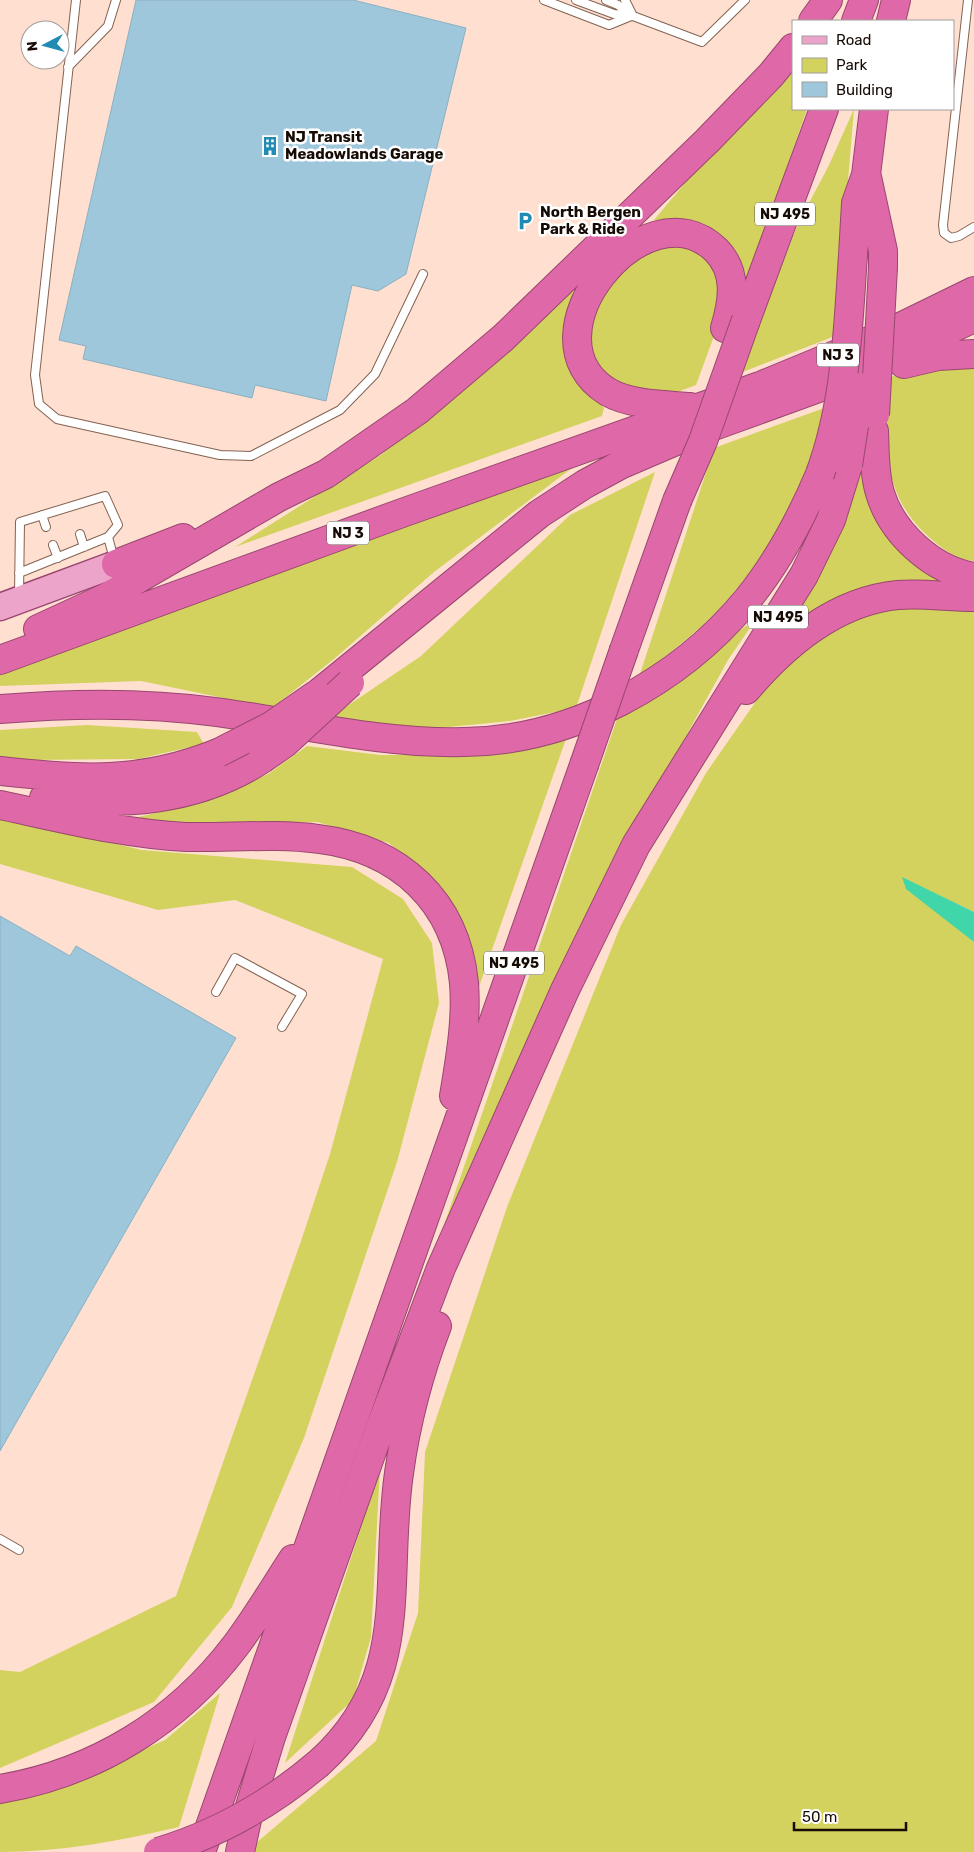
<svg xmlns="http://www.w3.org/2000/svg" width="974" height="1852" font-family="Rubik,sans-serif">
	<rect width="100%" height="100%" fill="#ffe0d0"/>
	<!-- green -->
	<path fill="#d3d25e" d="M793,71V109H807L740,304L683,223L654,220L716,146Z
		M854,109L835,336L740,373L798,224L829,165Z
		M681,243L707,257L717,274L721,317L696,385L672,394L619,387L603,372L594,357L589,329L606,285L645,250Z
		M574,285L567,353L579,380L604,408L602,416L235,547L382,454Z
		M974,362V561C958,560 942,549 930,538C878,492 887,441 887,378L915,370Z
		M827,407C807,488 766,564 706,622C685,642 661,659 639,677L714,448Z
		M864,435L869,482L962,583L790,633L787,629L828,554Z
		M576,465L434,572L334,659L272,708L141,681L0,686V671Z
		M655,472L576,708L510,721L419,730L325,721L421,656L570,515Z
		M974,603V912L903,878L974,942V1852H249V1849L376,1741L418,1613L425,1452L507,1207L621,925L706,773L777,671L833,628L892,604Z
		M756,619L728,660L580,928L444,1225L619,713Z
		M87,725L197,732L204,744L138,759L24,760L0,757V730Z
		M567,736L474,1001L469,947L441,887L389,843L317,822L248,824L126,820L213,799L268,774L307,746L380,755H471Z
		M5,818L142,850L352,867L403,899L432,943L439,1003L397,1162L304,1438L232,1607L154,1702L0,1768V1670L20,1672L176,1596L301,1241L330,1154L383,959L235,900L158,910L0,864V819Z
		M380,1468L371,1637L353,1700L285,1763Z
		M220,1693L179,1827C120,1841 61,1852 0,1852V1798L49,1790L165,1740Z"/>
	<!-- water -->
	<path fill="#40d6a9" d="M902,877L974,912V942L906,889Z"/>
	<!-- building -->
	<path fill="#9fc7db" stroke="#89b0c3" d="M136,0H353L466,28L406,274L378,291L352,285L326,401L255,385L252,398L83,359L86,346L59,340Z
		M0,916L70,956L76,946L236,1038L0,1451Z"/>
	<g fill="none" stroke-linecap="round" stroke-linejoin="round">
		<!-- lane casing -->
		<g stroke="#836251" stroke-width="10">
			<path id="lane" d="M76,0L35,375L39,404L57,419L220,455L251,456L340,410L375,374L423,274
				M544,0L609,25L631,16
				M576,0L614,14L633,16L702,42L745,0
				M606,0L618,5L633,16
				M625,0L632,14
				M968,0L943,225L944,233L951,238L959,236L974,227
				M68,67L108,26L116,0
				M42,515L46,527
				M80,534L84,547
				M53,545L58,558
				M19,573L108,537
				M19,595L20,522L105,496L118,525L108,537L114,559
				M216,992L235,958L302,994L282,1027
				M0,1539L19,1550"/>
		</g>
		<!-- primary casing -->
		<g stroke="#99476f" stroke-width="29">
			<path id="primary" d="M0,607L116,564"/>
		</g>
		<!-- highway casing -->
		<g stroke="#99476f" stroke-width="30">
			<path id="highway" d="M813,21L828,0
				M856,21L864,0
				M891,21L896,0
				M867,177L883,251V267
				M853,255L856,203L866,175L874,109
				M746,320L824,109
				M904,364L938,356L974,354
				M690,407C664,405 631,405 608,392C518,337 646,181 716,250C738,272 733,301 725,328
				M874,431C875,452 874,473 880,493C892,533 932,570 974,577
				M116,564L183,538
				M38,629L105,598L279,497L326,474L417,411L503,338L707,141L771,75L793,48
				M624,650L677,501
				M0,660L402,513L760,386L886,334L974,291
				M746,690C785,644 835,601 898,595C923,593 949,597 974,597
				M320,692L539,514L585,484L620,465L697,432L849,377L974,318
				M0,709C73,703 144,702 216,712C298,723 381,744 464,742C572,741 679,682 747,600C778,562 801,519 820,474
				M0,771C80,780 141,784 218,753
				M44,798C120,806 196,802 262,759
				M0,805C62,818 123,834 186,837C230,838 275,833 319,839C399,849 456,901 464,983C467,1021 460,1059 454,1096
				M319,1763C414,1678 383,1584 399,1473C406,1423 419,1373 437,1326
				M0,1789C95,1773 178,1722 236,1645C257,1617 274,1588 293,1559
				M201,1852L584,765
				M240,1852L250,1806L271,1737L382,1423L441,1268L565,990L636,845L804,575L831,520L848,465"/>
		</g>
		<!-- lane -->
		<use href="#lane" stroke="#fff" stroke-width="8"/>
		<!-- primary -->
		<use href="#primary" stroke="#eca4cb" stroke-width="26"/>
		<!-- highway -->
		<use href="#highway" stroke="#df68a8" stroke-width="28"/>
		<!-- highway-bridge casing -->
		<g stroke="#99476f" stroke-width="30" stroke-linecap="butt">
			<path id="highway-bridge" d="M875,415L883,267
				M848,465L860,387
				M820,474C846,403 848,329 853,255
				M677,501L703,441L746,320
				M218,753L271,726L317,694
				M262,759L285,743L350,683
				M584,765L624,650
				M158,1852C218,1834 271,1804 319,1763"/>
		</g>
		<!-- highway-bridge -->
		<use href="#highway-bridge" stroke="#df68a8" stroke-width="28"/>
	</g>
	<!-- icons -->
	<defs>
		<g id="building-bare" transform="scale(1.5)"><path d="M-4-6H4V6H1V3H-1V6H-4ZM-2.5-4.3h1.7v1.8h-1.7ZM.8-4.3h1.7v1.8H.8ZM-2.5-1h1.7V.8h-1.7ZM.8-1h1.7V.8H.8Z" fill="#228bb3" stroke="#fff" stroke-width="2.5" paint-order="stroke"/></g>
		<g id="parking-bare" transform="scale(1.5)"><path d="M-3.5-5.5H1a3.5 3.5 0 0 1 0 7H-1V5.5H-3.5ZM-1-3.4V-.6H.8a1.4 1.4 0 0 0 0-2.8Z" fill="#228bb3" stroke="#fff" stroke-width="2.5" paint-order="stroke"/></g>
	</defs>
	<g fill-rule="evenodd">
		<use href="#building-bare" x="270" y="146"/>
		<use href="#parking-bare" x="525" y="221"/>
	</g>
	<g text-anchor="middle" stroke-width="5" stroke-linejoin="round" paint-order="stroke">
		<!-- shield labels -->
		<g fill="#fff" stroke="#5d5450" stroke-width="1">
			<rect x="755" y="202.5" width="60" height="23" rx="4"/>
			<rect x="817" y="343.5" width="42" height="23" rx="4"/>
			<rect x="327" y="521.5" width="42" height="23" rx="4"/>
			<rect x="748" y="605.5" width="60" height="23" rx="4"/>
			<rect x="484" y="951.5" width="60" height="23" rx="4"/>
		</g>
		<g font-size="14" font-weight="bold" fill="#170b05">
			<text x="785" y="219">NJ 495</text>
			<text x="838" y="360">NJ 3</text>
			<text x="348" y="538">NJ 3</text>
			<text x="778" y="622">NJ 495</text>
			<text x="514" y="968">NJ 495</text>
		</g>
		<!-- poi labels -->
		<g font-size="15" font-weight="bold" fill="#170b05" stroke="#fff" text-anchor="start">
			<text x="285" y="142">NJ Transit<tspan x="285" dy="17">Meadowlands Garage</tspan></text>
			<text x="540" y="217">North Bergen<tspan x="540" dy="17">Park &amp; Ride</tspan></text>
		</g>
	</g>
	<!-- legend -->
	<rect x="792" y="20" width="162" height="90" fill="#ffffff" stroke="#a29d9b"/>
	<rect x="802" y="36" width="25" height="8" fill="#eca4cb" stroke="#a29d9b"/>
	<text x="836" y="45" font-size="15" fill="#170b05">Road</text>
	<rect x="802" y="58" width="25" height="15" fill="#d3d25e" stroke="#a29d9b"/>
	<text x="836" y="70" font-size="15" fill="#170b05">Park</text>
	<rect x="802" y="82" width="25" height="15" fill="#9fc7db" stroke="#a29d9b"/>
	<text x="836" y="95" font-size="15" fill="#170b05">Building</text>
	<!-- north arrow -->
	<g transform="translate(45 45) rotate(264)"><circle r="24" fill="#ffffff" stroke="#a29d9b"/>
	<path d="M0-4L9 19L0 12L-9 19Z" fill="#228bb3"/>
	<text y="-8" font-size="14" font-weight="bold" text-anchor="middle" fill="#170b05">N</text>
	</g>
	<!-- scale -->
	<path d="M794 1822v8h112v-8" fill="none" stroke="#170b05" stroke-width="2.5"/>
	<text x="802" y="1822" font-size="15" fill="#170b05" stroke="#ffffff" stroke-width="4" paint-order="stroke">50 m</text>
</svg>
